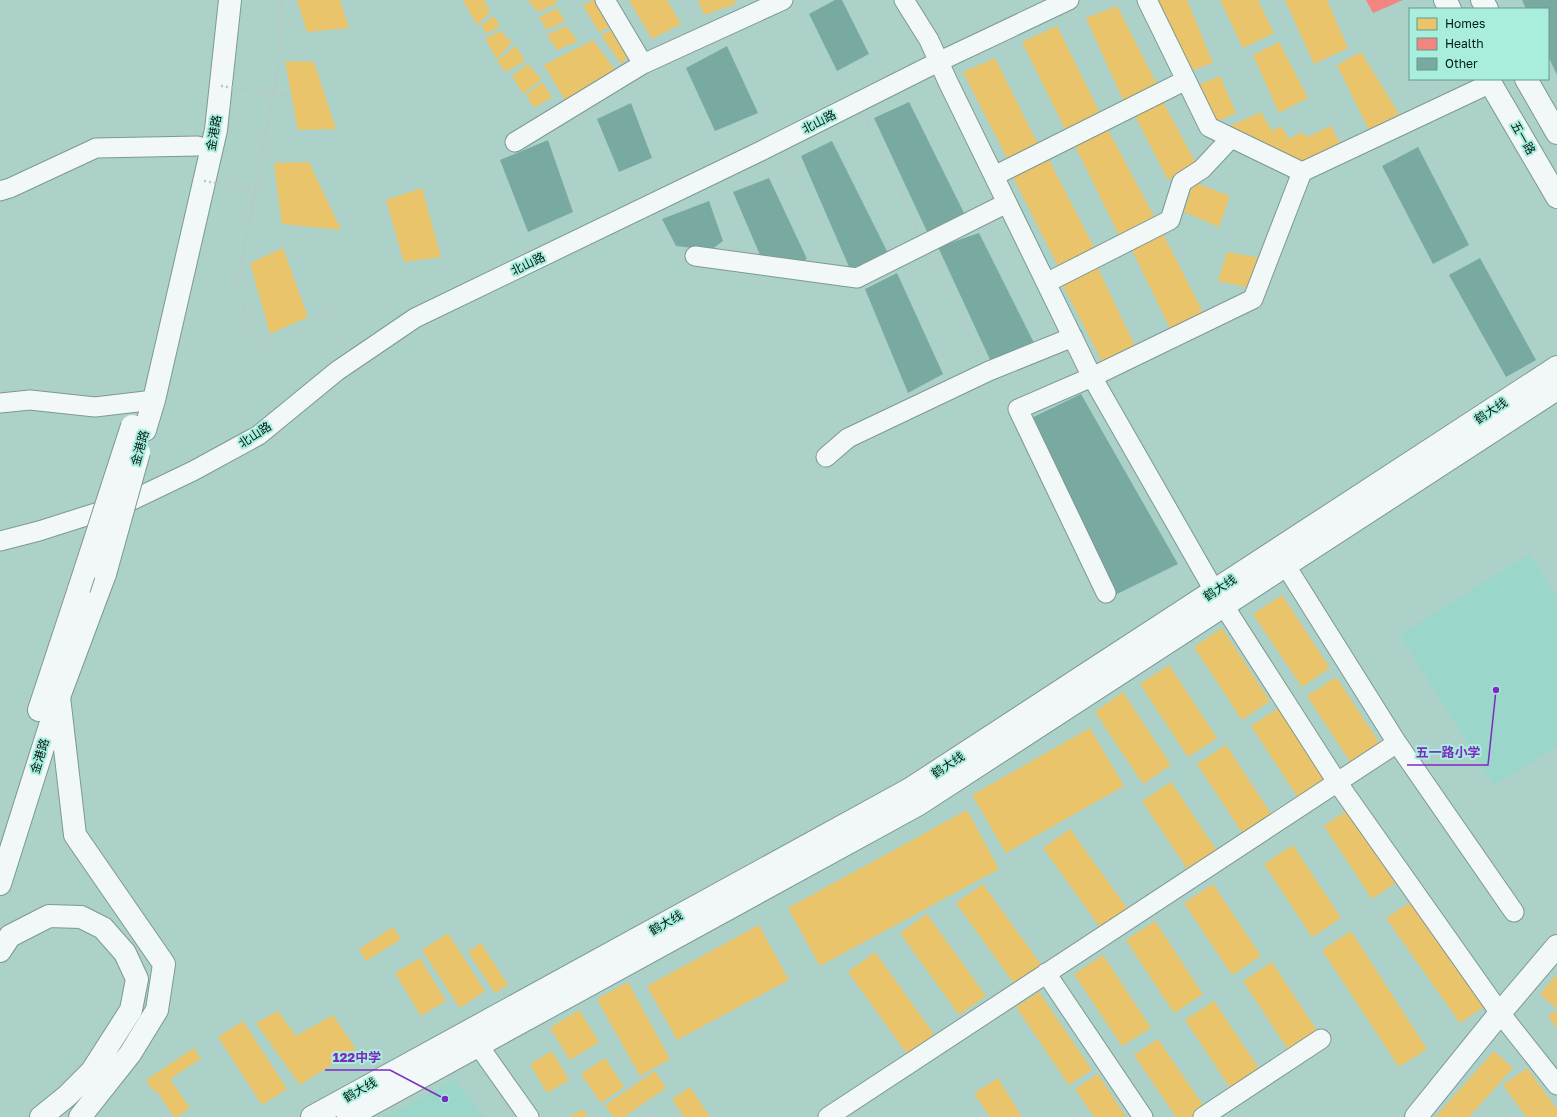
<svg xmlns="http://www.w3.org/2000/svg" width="1557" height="1117" font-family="'Golos Text','Noto Sans SC',sans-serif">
	<rect width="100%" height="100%" fill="#abd1c8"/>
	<!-- built -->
	<path fill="#9ad6c9" d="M1530,554L1557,598V746L1494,785L1400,635Z
		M454,1080L484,1117H385Z"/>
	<!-- homes -->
	<path fill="#e9c46a" d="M297,0H340L349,28L307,32Z
		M463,0H484L490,12L477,25Z
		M528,0H555L557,3L538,12Z
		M594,0H598L612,25L599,32L583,5Z
		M629,0H667L681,24L652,39Z
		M698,0H734L736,4L704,15Z
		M1153,0H1187L1213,63L1187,72Z
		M1220,0H1258L1274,33L1243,48Z
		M1285,0H1327L1348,48L1314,64Z
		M1117,6L1159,88L1124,102L1086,18Z
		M557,8L565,21L547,30L539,17Z
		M494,16L500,26L487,34L481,25Z
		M566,26L578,41L557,50L547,35Z
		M1057,26L1101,115L1066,131L1022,42Z
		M615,28L632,53L621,64L601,35Z
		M500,31L512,42L497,59L485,39Z
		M593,40L615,70L565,100L544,65Z
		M1279,42L1308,98L1279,113L1253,55Z
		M516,46L525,61L506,72L497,61Z
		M1361,52L1399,114L1369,130L1337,65Z
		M995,58L1039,146L1007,158L963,72Z
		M285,61L314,62L336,129L298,130Z
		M528,64L541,79L523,94L512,76Z
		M1220,76L1236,113L1214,123L1194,87Z
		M542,82L552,97L534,108L526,95Z
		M1161,98L1197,165L1168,180L1133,112Z
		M1261,112L1272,131L1281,126L1289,139L1302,132L1307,137L1331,126L1345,152L1303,169L1249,147L1230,126Z
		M1107,128L1155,218L1120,237L1075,146Z
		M1049,160L1096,251L1059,268L1013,177Z
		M309,162L341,230L282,224L274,163Z
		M1196,183L1230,196L1219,227L1184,212L1191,190Z
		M422,188L441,257L404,262L386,200Z
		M1161,230L1204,314L1170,328L1130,246Z
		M283,248L308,317L270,334L250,263Z
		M1227,252L1261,258L1251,288L1218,281Z
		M1097,266L1136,348L1104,365L1062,284Z
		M1282,595L1330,668L1302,687L1253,614Z
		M1222,628L1270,701L1242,720L1194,647Z
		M1169,665L1217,738L1188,757L1140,684Z
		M1336,677L1384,750L1355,769L1307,696Z
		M1123,692L1171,765L1143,784L1095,712Z
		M1280,707L1328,780L1299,799L1251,726Z
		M1090,728L1124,786L1006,853L972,795Z
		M1226,745L1274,818L1245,837L1197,764Z
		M1171,782L1219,854L1190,873L1142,801Z
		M1352,807L1400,880L1372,899L1324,826Z
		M967,810L999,869L820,966L788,908Z
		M1070,829L1129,911L1102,930L1043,848Z
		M1293,845L1341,918L1312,937L1264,864Z
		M983,884L1042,966L1015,985L956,903Z
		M1213,884L1261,956L1232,975L1184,903Z
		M1415,899L1487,1005L1460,1023L1386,918Z
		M927,914L986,996L959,1015L900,933Z
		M1155,921L1203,994L1174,1013L1126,940Z
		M759,925L789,980L677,1040L647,986Z
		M393,927L401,939L366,961L359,949Z
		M1351,931L1427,1049L1399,1067L1322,950Z
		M448,933L485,991L460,1008L422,950Z
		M481,943L508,985L495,993L468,952Z
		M875,952L934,1034L907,1054L848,972Z
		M1103,955L1151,1028L1122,1046L1074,974Z
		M420,958L446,1001L421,1016L395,973Z
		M1272,962L1320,1035L1291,1054L1243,981Z
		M1557,974V1009L1540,994Z
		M628,982L670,1059L640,1076L597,999Z
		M1039,992L1092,1070L1069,1085L1016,1007Z
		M1214,1001L1262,1073L1233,1092L1185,1020Z
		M579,1010L599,1042L570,1060L550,1028Z
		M1557,1010V1029L1548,1016Z
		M278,1011L296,1036L333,1015L356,1049L300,1085L256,1023Z
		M243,1021L287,1089L262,1105L218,1037Z
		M1158,1039L1205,1108L1192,1117H1176L1134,1055Z
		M194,1048L201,1059L170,1079L190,1108L177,1117H174L156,1090L153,1091L146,1080Z
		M552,1051L569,1080L547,1093L530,1064Z
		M1494,1051L1513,1068L1469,1117H1435Z
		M605,1058L624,1087L601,1103L581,1074Z
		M1527,1068L1557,1109V1117H1526L1503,1085Z
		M655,1071L666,1088L624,1117H613L605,1105Z
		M1098,1074L1126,1117H1094L1075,1089Z
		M998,1078L1022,1117H990L974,1093Z
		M690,1087L710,1117H684L672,1099Z
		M583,1109L588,1117H568Z"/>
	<!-- health -->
	<path fill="#f28482" d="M1366,0H1403L1373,13Z"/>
	<!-- building -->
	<path fill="#79aaa2" d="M835,0H842L869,54L837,71L809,14Z
		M1522,0H1557V75L1548,56V9H1526Z
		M727,46L758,113L715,131L686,68Z
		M909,102L965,215L930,238L874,118Z
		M631,103L652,158L619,172L597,119Z
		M548,140L573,212L528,232L500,160Z
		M832,141L889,255L850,269L801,156Z
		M1418,147L1469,245L1433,264L1382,166Z
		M769,178L807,259L769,276L733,192Z
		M709,201L723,241L711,250L676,246L662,219Z
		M979,233L1037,349L993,366L938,247Z
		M1480,258L1536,360L1506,377L1449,275Z
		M897,273L943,374L908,393L865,289Z
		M1081,394L1178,564L1115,595L1025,421Z"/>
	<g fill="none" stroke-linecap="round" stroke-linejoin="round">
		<!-- minor casing -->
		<g stroke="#7c9993" stroke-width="21">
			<path id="minor" d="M605,0L643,64
				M904,0L929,40L948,82L1092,377L1215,592L1337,782L1500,1013L1557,1085
				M1147,0L1209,127L1302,172L1491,83
				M515,142L643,64L783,0
				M994,176L1186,80
				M0,191L10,188L96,148L198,146
				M695,256L857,278L1007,203
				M1046,283L1170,220L1182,182L1202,169L1231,138
				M0,403L30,400L95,407L154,400
				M826,457L848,438L989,371L1073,337
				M0,541L39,531L124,504L193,471L259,435L337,371L415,318L761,151L938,62L1069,0
				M1286,566L1397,743L1514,912
				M1106,593L1018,409L1092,377L1253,299L1302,172
				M1046,973L1143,1117
				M471,1032L478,1045L529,1117
				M828,1117L1397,743
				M1203,1117L1321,1039"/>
		</g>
		<!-- major casing -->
		<g stroke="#7c9993" stroke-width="24">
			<path id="major" d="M1445,0L1450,9
				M1482,0L1487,9
				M1488,79L1557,197
				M1526,79L1557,133
				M145,430L154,400L216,130L230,0
				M39,710L79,589
				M0,884L59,697L105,574
				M312,1117L910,789L1557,367
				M348,1117L919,804L1557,389
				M1416,1117L1500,1013L1557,946"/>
		</g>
		<!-- highway casing -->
		<g stroke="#7c9993" stroke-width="24">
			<path id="highway" d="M59,697L75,835L164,964L157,1010L130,1054L80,1117
				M0,951L10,936L49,916L81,917L103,928L125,953L137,979L131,1010L92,1071L67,1096L41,1117"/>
		</g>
		<!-- path -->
		<path stroke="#bbc6c4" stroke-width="2.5" stroke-dasharray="2 3" stroke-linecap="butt" d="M281,0L280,59L237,286L251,328L265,346L291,340L326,312L347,347
			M865,116L918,231
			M785,155L838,260
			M931,257L982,358"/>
		<!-- minor -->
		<use href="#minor" stroke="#f2f8f7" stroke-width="19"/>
		<!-- major -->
		<use href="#major" stroke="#f2f8f7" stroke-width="22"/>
		<!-- highway -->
		<use href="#highway" stroke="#f2f8f7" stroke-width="22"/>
		<!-- major-bridge casing -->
		<g stroke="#7c9993" stroke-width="24" stroke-linecap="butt">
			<path id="major-bridge" d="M105,574L139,452
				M79,589L132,426"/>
		</g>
		<!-- path-bridge -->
		<path stroke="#bbc6c4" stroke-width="2.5" stroke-dasharray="2 3" stroke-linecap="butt" d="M221,86L292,96
			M204,181L278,194"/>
		<!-- major-bridge -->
		<use href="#major-bridge" stroke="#f2f8f7" stroke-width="22"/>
	</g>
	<g text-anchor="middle" stroke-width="4" stroke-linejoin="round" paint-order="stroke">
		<!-- street labels -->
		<g font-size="12" fill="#011b16" stroke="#a9eddd">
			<text transform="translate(819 122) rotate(-27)" y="4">北山路</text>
			<text transform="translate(214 133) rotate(-80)" y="4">金港路</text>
			<text transform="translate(1523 138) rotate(60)" y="4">五一路</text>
			<text transform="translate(528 264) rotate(-26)" y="4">北山路</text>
			<text transform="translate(1491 411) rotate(-33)" y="4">鹤大线</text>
			<text transform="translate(255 435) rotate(-33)" y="4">北山路</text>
			<text transform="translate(140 448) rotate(-74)" y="4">金港路</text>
			<text transform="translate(1220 588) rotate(-33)" y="4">鹤大线</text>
			<text transform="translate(40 756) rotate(-73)" y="4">金港路</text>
			<text transform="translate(948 765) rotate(-33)" y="4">鹤大线</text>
			<text transform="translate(666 923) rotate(-29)" y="4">鹤大线</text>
			<text transform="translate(360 1090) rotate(-29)" y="4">鹤大线</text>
		</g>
	</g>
	<!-- callouts -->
	<path fill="none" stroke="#7b2cbf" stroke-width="1.5" d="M1496 690L1488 765H1407M445 1099L390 1070H325"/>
	<g fill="#7b2cbf" stroke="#a9eddd" stroke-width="1.5">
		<circle cx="1496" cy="690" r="4"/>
		<circle cx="445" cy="1099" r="4"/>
	</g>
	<g font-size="13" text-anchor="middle" font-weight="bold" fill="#7b2cbf" stroke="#a9eddd" stroke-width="4" stroke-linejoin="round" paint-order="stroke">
		<text x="1448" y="757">五一路小学</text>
		<text x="357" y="1062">122中学</text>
	</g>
	<!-- legend -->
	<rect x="1409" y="8" width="140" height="72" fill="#a9eddd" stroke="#66998d"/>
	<rect x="1417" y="18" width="20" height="12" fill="#e9c46a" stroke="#66998d"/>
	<text x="1445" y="28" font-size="12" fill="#011b16">Homes</text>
	<rect x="1417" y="38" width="20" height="12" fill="#f28482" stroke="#66998d"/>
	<text x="1445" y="48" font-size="12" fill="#011b16">Health</text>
	<rect x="1417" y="58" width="20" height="12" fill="#79aaa2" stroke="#66998d"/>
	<text x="1445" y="68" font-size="12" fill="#011b16">Other</text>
</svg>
